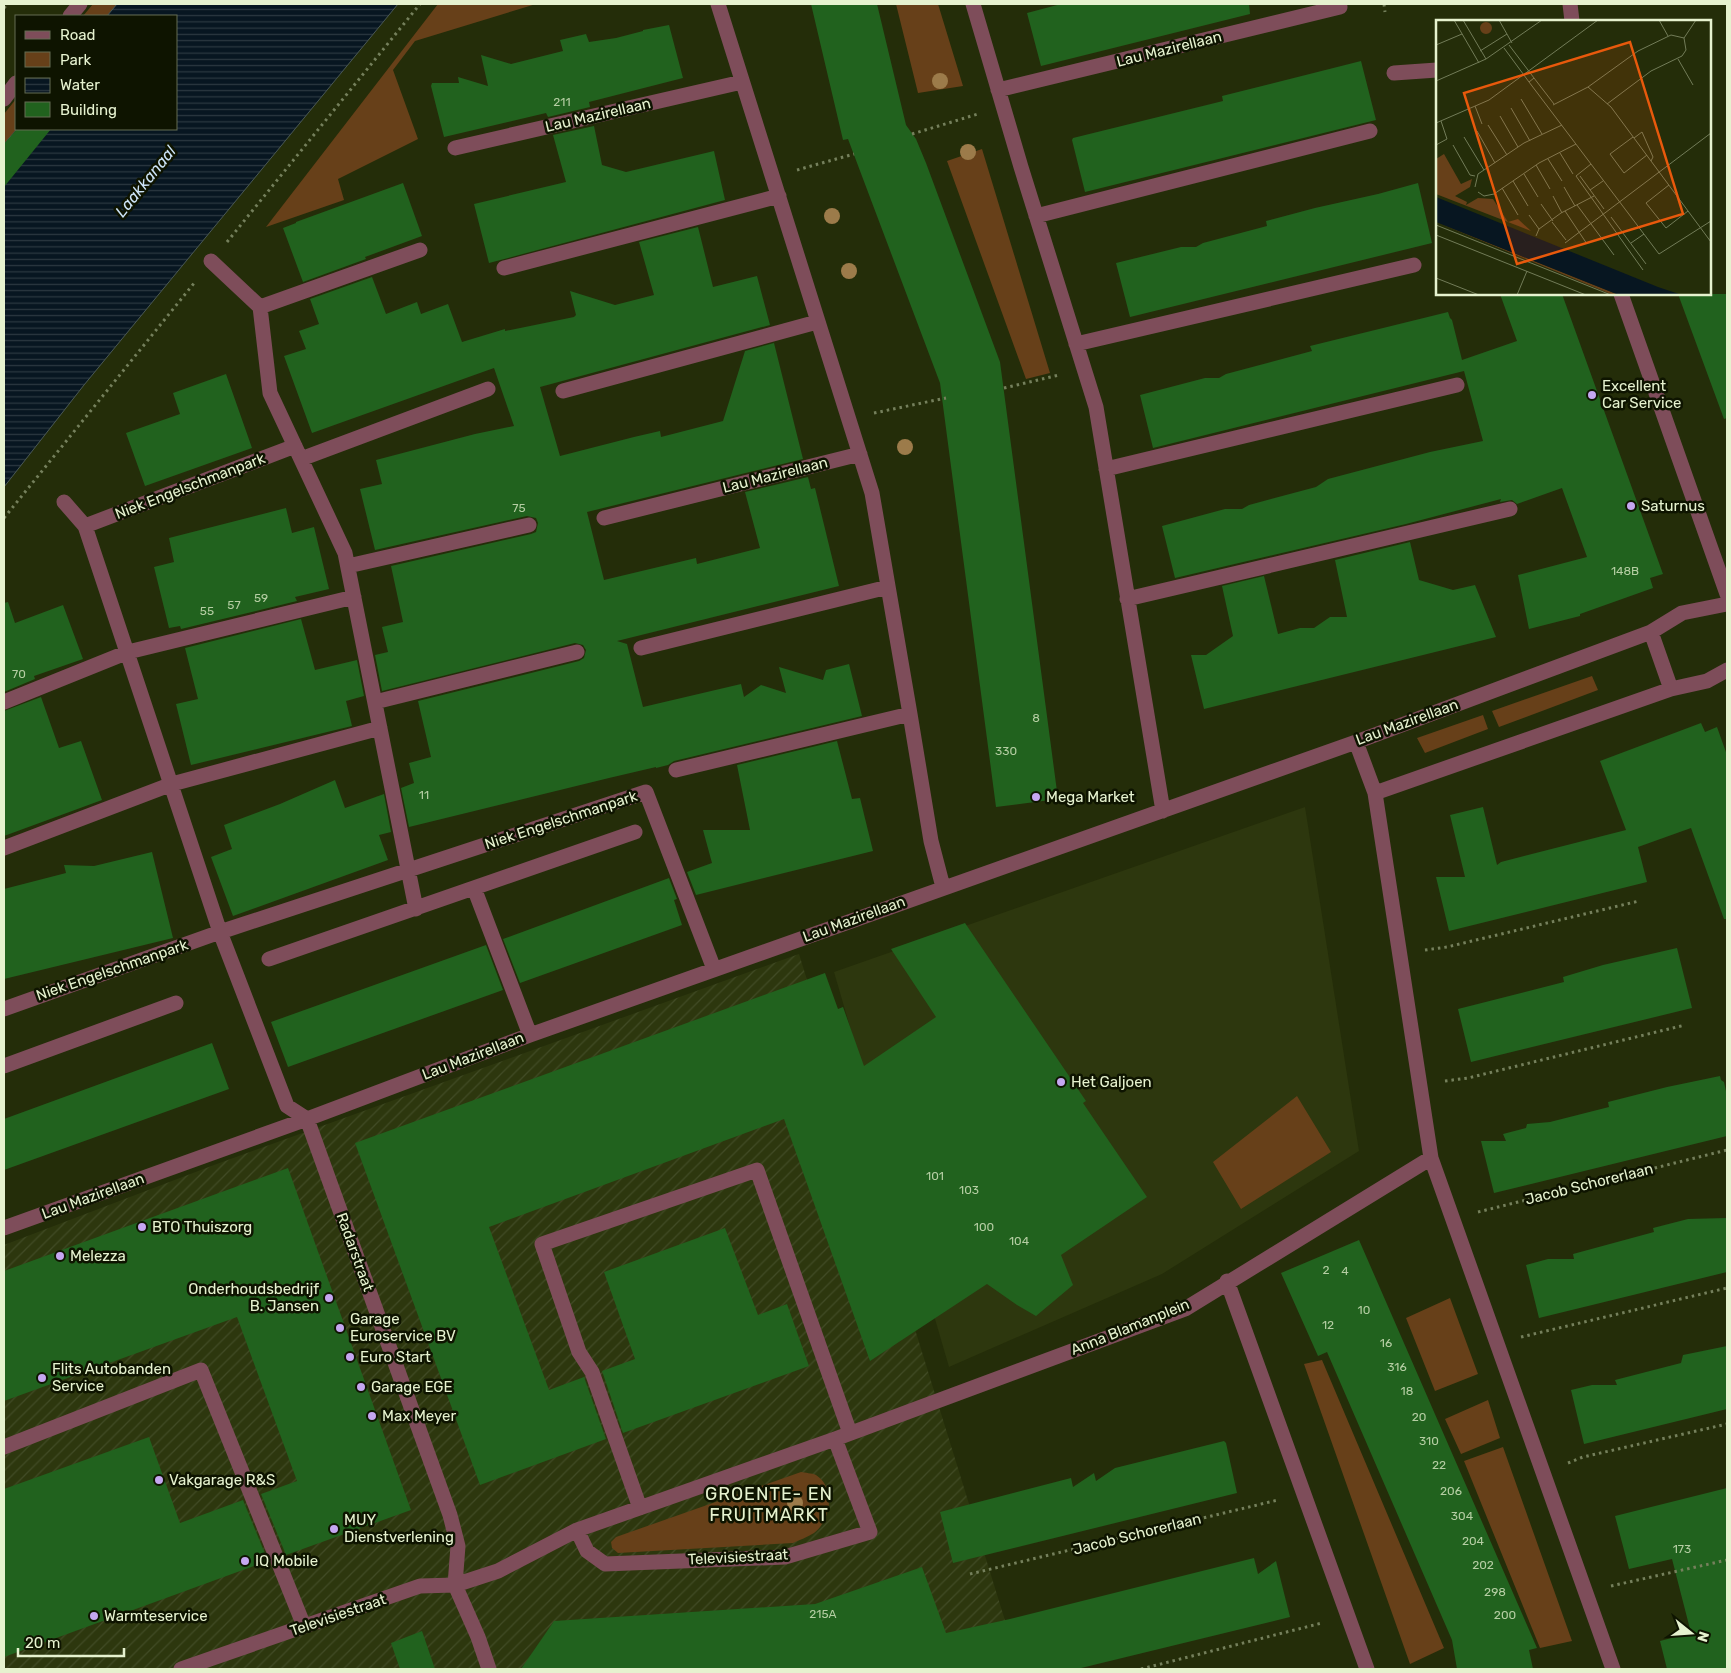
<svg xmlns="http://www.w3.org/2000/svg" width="1731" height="1673" font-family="Rubik,sans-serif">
	<defs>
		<pattern id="industrial-furrows" width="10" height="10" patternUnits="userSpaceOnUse" patternTransform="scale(1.25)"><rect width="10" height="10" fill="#2d370e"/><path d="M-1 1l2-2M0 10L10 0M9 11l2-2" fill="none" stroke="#414b25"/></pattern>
		<pattern id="water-rules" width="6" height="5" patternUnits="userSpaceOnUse" patternTransform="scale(1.25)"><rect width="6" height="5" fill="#071621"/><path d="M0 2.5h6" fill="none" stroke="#2b3840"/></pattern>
	</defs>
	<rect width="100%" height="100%" fill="#242d09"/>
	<!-- built -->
	<path fill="#2d370e" d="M1305,807L1359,1151L1162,1274L949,1367L834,972Z"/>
	<!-- industrial -->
	<path fill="url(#industrial-furrows)" d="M799,954L1020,1669H4V1245L214,1165Z"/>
	<!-- green -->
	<path fill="#674019" d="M93,4H117L107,16H83Z
		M438,4H536L415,41L393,70L418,139L338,179L344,200L266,227Z
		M896,4H938L963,86L918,93Z
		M16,99L17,129L4,144V114Z
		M982,149L1050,373L1026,379L947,161Z
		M1592,676L1598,690L1499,727L1492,711Z
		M1483,715L1488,729L1425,753L1417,738Z
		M1297,1096L1331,1152L1241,1209L1213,1162Z
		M1450,1298L1478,1374L1435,1391L1406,1318Z
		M1322,1360L1444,1648L1410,1664L1304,1364Z
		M1488,1400L1500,1438L1461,1454L1445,1419Z
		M1503,1447L1572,1641L1540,1648L1464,1461Z
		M801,1472C805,1473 812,1473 816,1475C836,1488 831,1520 814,1533C808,1537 799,1540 793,1543L618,1553L612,1548L611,1542L616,1537Z"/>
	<!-- water -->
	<path fill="url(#water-rules)" stroke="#4a5855" d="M117,4H398L84,385L4,487V144L17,129H176V16H107Z"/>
	<!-- building -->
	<path fill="#21621e" d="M811,4H877L906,125L916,139L926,163L1000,362L1058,799L996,807L940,383L848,139L843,140Z
		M1061,4H1249L1250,14L1041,66L1027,13Z
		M669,25L683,78L589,102L590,107L548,117L546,113L444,137L431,86L432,83H459L458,77L488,86L481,55L511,64L563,51L560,40L586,34L589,42L616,38L643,31V30Z
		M1361,61L1376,120L1085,192L1072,140L1073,138L1223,101L1222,96Z
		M594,126L602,165L626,172L714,151L725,200L489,263L474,204L566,182L553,135Z
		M17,129H51L4,187V144Z
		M403,183L422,236L365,257L366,259L303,282L283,228L296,223V222Z
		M1418,183L1432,243L1130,317L1116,263L1181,247H1196L1203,243L1267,226L1266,221L1315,208L1378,194Z
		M698,227L713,287L757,276L770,325L540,387L560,456L634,437L660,431L661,437L723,421L745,351L774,343L803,459L587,512L604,580L696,558L697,564L760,548L745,492L808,477L811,489L815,488L839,586L617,641L627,644L643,707L741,684L744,697L761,685L786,693L779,667L823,680L826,670L849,664L862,716L674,761L668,765L656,768V767L609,778L409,827L401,788L414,783L409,763L431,757L418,701L579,661L584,658L586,650L583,645L575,643L382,691L375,655L388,652L382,627L403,622L391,566L531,534L536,532L538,523L536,518L527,516L375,550L360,489L382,484L376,460L475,434L514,426L494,368L312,433L284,356L306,349L299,331L319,324L310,299L372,277L386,314L417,302L421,314L448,304L462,342L505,329V331L574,317L576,315L570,291L615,305L654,295L639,242Z
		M1500,294H1562L1663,574L1650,578L1653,588L1580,614V616L1529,629L1518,575L1587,557L1562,488L1517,504L1512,500L1500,502L1501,499L1406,524L1175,578L1162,526L1225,509H1242L1249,505L1316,487L1328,479L1430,452L1483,441L1464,371L1153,448L1140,395L1205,378H1219L1226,374L1312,351L1310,346L1448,312L1450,318L1452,320L1462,360L1517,341Z
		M1678,294H1727V418L1724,419Z
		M226,374L252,448L145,486L126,433L180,414L173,393Z
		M286,508L292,533L314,527L329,589L295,597L297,601L181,629L180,626L169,628L154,567L174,562L169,538Z
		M1410,542L1419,580L1453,590L1475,585L1496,637L1204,709L1191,655H1206L1233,636L1222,586L1264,576L1278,634L1300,628H1314L1330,617H1347L1335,560Z
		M8,602L15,623L63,605L83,659L34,676L35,679L4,692V603Z
		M301,619L315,670L357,660L364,696L346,701L352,726L191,765L176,704L198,699L185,648Z
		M41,697L59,748L81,741L102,800L4,836V711Z
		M1701,723L1705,732L1717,727L1727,755V919H1724L1691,828L1638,847L1647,882L1449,931L1436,877H1465L1450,815L1483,807L1497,865L1501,862L1626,830L1600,761Z
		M837,741L852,799L860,798L873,851L696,895L687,872L712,863L703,830H750L737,765Z
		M335,780L345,808L384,794L391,832L379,835L388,860L233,916L211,857L232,849L224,825L280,804Z
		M152,852L173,938L4,979V889L66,873L64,865L94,866Z
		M669,878L677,899L674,900L682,925L520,983L503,939Z
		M965,923L1086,1101L1083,1103L1147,1197L1061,1255L1073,1285L1036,1316L1017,1305L987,1284L870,1361L784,1119L489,1227L549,1390L584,1377L606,1439L480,1485L355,1143L825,973L838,1009L843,1007L864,1066L936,1017L891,949Z
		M486,945L503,990L288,1067L271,1022Z
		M1677,948L1692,1008L1471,1062L1458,1009L1564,982L1563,977L1603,965Z
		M212,1043L229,1089L4,1170V1119Z
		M1720,1076L1721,1080L1724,1082L1727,1096V1136L1494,1193L1481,1141H1506L1503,1134L1526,1128L1527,1124L1550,1122L1609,1107L1608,1102L1667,1087Z
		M288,1168L411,1510L286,1555L261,1494L297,1481L237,1317L4,1401V1271Z
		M1727,1218V1272L1539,1318L1526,1265L1548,1259H1574L1573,1254L1654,1232L1653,1228L1688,1219Z
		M725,1228L758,1315L787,1304L809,1366L623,1433L602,1371L635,1359L604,1272Z
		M1359,1240L1537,1648L1529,1650L1533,1669H1457L1452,1640L1327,1352L1318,1356L1281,1273Z
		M1727,1346V1409L1584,1444L1571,1390L1592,1385H1617L1615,1380L1681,1363L1683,1355Z
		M149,1437L180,1523L243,1500L268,1561L4,1657V1489Z
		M1224,1441L1226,1443L1237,1493L953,1563L940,1512L1071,1478L1073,1487L1094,1473L1096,1481L1115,1468Z
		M1727,1488V1669H1667L1660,1641L1691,1633L1672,1559L1629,1569L1615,1516Z
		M1254,1558L1258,1574L1276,1561L1290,1617L1077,1669H521L554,1621L815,1604L922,1567L946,1633L1010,1619Z
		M422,1631L435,1669H400L391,1643Z"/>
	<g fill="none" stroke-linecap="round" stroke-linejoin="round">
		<!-- path -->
		<path stroke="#75805c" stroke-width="3" stroke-dasharray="2.5 4" stroke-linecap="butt" d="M1384,4L1385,12
			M4,8L7,4
			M912,134L978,114
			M797,170L854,154
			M227,242L420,4
			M1004,388L1059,375
			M874,413L946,398
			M4,518L195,282
			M1425,950L1447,947L1639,901
			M1445,1081L1468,1078L1685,1025
			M1478,1212L1727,1150
			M1521,1337L1727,1288
			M1568,1463L1583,1457L1727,1424
			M970,1574L1278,1500
			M1611,1586L1727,1560
			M1141,1669L1322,1623"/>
		<!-- minor -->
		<path stroke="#7e4d5a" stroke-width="15" d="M718,4L872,493L910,714L931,841L943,887
			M973,4L1021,167L1096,407L1163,811
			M1570,4L1572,21
			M70,16L80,4
			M1394,73L1437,70
			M998,90L1340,7
			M4,99L16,83
			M455,148L742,82
			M1036,216L1370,131
			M211,261L260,307L270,393L345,553L416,909
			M504,268L779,196
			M1621,294L1727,594
			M260,307L420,250
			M1076,344L1414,265
			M563,391L817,322
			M301,459L488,389
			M1106,469L1457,385
			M64,502L85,526L220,932L287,1106L307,1119L450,1515L458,1546L455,1585L478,1637L489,1669
			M604,518L860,454
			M85,526L295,446
			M348,566L529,525
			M1127,599L1510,509
			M1651,632L1682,613L1727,604
			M641,648L888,587
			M1671,689L1707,681L1727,670
			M4,702L128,652L354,597
			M375,702L577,652
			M1356,742L1375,793L1431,1158L1613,1669
			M676,770L910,714
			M4,848L172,784L380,728
			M474,888L530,1035
			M269,959L635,832
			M4,1009L220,932L646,792L714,969
			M4,1066L176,1003
			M4,1228L307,1119L530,1035L1356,742L1651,632L1671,689L1375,793
			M1227,1281L1367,1669
			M4,1447L201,1370L304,1626
			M640,1508L592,1372L579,1352L542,1244L757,1170L850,1433
			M577,1530L587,1551L605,1564L785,1557L870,1532L835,1439
			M181,1669L420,1586L455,1585L498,1571L577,1530L835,1439L1185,1309L1431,1158"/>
	</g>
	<!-- trees -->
	<g fill="#9c7b4a">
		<circle cx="940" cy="81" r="8"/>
		<circle cx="968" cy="152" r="8"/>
		<circle cx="832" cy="216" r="8"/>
		<circle cx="849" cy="271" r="8"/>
		<circle cx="905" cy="447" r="8"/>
		<circle cx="795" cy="1503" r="8"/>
	</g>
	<!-- markers -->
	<g fill="#c5a7f1" stroke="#0e1400" stroke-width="2">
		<circle cx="1592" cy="395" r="5"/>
		<circle cx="1631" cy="506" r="5"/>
		<circle cx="1036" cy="797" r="5"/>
		<circle cx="1061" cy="1082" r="5"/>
		<circle cx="142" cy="1227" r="5"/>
		<circle cx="60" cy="1256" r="5"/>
		<circle cx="329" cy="1298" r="5"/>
		<circle cx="340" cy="1328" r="5"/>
		<circle cx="350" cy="1357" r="5"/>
		<circle cx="42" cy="1378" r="5"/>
		<circle cx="361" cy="1387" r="5"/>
		<circle cx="372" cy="1416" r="5"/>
		<circle cx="159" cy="1480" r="5"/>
		<circle cx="334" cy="1529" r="5"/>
		<circle cx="245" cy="1561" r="5"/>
		<circle cx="94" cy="1616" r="5"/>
	</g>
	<g text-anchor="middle" stroke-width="5" stroke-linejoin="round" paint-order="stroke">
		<!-- number labels -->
		<g font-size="12" fill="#b5cea3">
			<text x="562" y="106">211</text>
			<text x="519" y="512">75</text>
			<text x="1625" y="575">148B</text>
			<text x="261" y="602">59</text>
			<text x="234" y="609">57</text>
			<text x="207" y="615">55</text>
			<text x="19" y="678">70</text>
			<text x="1036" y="722">8</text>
			<text x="1006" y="755">330</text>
			<text x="424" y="799">11</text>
			<text x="935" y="1180">101</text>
			<text x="969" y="1194">103</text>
			<text x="984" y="1231">100</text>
			<text x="1019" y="1245">104</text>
			<text x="1326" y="1274">2</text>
			<text x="1345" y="1275">4</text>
			<text x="1364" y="1314">10</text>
			<text x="1328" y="1329">12</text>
			<text x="1386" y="1347">16</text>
			<text x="1397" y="1371">316</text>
			<text x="1407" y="1395">18</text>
			<text x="1419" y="1421">20</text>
			<text x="1429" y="1445">310</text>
			<text x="1439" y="1469">22</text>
			<text x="1451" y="1495">206</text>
			<text x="1462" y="1520">304</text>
			<text x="1473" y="1545">204</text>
			<text x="1682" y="1553">173</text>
			<text x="1483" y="1569">202</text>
			<text x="1495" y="1596">298</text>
			<text x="823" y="1618">215A</text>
			<text x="1505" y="1619">200</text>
		</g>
		<!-- street labels -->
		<g font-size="15" fill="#e6f2cf" stroke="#0e1400">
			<text transform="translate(1169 49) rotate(-14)" y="5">Lau Mazirellaan</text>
			<text transform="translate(598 115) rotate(-13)" y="5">Lau Mazirellaan</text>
			<text transform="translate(775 475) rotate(-14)" y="5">Lau Mazirellaan</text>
			<text transform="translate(190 486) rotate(-21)" y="5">Niek Engelschmanpark</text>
			<text transform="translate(1407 722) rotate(-20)" y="5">Lau Mazirellaan</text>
			<text transform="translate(561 820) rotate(-18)" y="5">Niek Engelschmanpark</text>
			<text transform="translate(854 919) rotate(-20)" y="5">Lau Mazirellaan</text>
			<text transform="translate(112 970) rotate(-19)" y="5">Niek Engelschmanpark</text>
			<text transform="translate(473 1056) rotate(-21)" y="5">Lau Mazirellaan</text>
			<text transform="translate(1589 1184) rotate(-14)" y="5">Jacob Schorerlaan</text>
			<text transform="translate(93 1196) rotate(-20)" y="5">Lau Mazirellaan</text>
			<text transform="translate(355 1252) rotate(70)" y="5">Radarstraat</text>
			<text transform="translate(1130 1327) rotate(-22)" y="5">Anna Blamanplein</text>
			<text transform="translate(1137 1534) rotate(-14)" y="5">Jacob Schorerlaan</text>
			<text transform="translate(738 1557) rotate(-3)" y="5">Televisiestraat</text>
			<text transform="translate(338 1615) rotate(-19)" y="5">Televisiestraat</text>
		</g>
		<!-- poi labels -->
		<g font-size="15" fill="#e6f2cf" stroke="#0e1400" text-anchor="start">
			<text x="1602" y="391">Excellent<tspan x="1602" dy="17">Car Service</tspan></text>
			<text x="1641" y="511">Saturnus</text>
			<text x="1046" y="802">Mega Market</text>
			<text x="1071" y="1087">Het Galjoen</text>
			<text x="152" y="1232">BTO Thuiszorg</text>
			<text x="70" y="1261">Melezza</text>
			<text x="319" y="1294" text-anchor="end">Onderhoudsbedrijf<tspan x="319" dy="17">B. Jansen</tspan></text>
			<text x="350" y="1324">Garage<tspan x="350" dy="17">Euroservice BV</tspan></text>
			<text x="360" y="1362">Euro Start</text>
			<text x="52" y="1374">Flits Autobanden<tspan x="52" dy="17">Service</tspan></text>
			<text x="371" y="1392">Garage EGE</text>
			<text x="382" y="1421">Max Meyer</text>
			<text x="169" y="1485">Vakgarage R&amp;S</text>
			<text x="344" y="1525">MUY<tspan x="344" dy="17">Dienstverlening</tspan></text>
			<text x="255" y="1566">IQ Mobile</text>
			<text x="104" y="1621">Warmteservice</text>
		</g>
		<!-- water labels -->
		<g font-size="16" font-style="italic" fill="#cee5f8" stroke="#0e1400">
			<text transform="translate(145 181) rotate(-51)" y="6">Laakkanaal</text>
		</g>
		<!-- quarter labels -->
		<g font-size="18" letter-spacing="1" fill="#e6f2cf" stroke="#0e1400">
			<text x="769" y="1500">GROENTE- EN<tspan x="769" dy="21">FRUITMARKT</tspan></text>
		</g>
	</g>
	<!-- overview -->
	<g transform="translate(1436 20)">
		<rect width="275" height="275" fill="#242d09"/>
		<path d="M44 8a6 6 0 1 1 12 0a6 6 0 1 1-12 0ZM8,134L25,164L36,159L34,167L19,176L31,182L30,185L42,178L57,179L72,202L82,199L95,211L0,174V139ZM0,202L183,275H177Z" fill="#674019"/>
		<path d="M0,177L222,267L246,275H183L0,202Z" fill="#071621"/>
		<path fill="none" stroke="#727c58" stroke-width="1" d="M18,0L43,43M27,0L50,39M63,0L76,23M223,0L232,16M248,18L260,0M0,25L26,14M73,25L98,58M68,28L93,62M44,31L71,14M242,39L257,65M0,61L50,39L106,0M152,67L175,87L275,222M85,79L106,114M118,84L98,58L93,62L223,234L275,201M117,85L152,67L202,31L235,15L248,18L250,30L246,36L215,51L171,84M39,86L46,104M75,88L94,121M64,96L82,127M0,103L53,80L162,0M52,105L71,135M41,111L59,143M28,117L48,150M197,117L174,134L188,153L211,135M198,118L206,112L217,137L215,141M0,125L11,119L5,101M17,125L34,155L39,156M124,133L137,154M112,139L126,161M155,144L140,156L207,250M100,145L114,169M88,154L102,177M144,156L168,189M77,161L92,186M233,165L210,183L230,208L252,191M39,167L42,154L88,123L126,105M128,167L139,186M66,168L82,195M154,170L167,161M42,172L48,176L58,174L103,143L140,124M117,176L126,193M105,184L117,201M141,185L178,235M129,191L151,224M93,195L103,209M175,197L210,244M116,202L130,220M0,205L175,275M0,215L150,275M100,216L103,209L125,193L158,176M129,223L275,113M195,223L208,214M0,258L43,275M81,275L91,251"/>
		<path fill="#e8590c" fill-opacity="0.15" stroke="#e8590c" stroke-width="2.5" d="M194,22L247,194L81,244L28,73Z"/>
		<rect width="275" height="275" fill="none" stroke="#e6f2cf" stroke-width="2.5"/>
	</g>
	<!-- border -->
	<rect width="1731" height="1673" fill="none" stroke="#e6f2cf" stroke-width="10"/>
	<!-- legend -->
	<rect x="15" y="15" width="162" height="115" fill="#0e1400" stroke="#646d53"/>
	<rect x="25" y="31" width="25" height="8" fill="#7e4d5a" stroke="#646d53"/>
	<text x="60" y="40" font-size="15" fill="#e6f2cf">Road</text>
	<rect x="25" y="52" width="25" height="15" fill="#674019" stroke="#646d53"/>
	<text x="60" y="65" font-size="15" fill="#e6f2cf">Park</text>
	<rect x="25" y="78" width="25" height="15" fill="url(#water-rules)" stroke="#646d53"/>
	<text x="60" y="90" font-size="15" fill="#e6f2cf">Water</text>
	<rect x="25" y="102" width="25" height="15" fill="#21621e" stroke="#646d53"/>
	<text x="60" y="115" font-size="15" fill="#e6f2cf">Building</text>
	<!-- north arrow -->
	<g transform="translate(1691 1633) rotate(107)" stroke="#0e1400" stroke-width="4" paint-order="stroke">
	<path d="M0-4L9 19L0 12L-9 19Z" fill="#e6f2cf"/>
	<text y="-8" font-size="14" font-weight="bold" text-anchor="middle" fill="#e6f2cf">N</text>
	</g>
	<!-- scale -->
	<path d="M18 1648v8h106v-8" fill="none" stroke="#e6f2cf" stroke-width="2.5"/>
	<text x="25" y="1648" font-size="15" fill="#e6f2cf" stroke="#0e1400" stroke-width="4" paint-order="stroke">20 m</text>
</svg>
